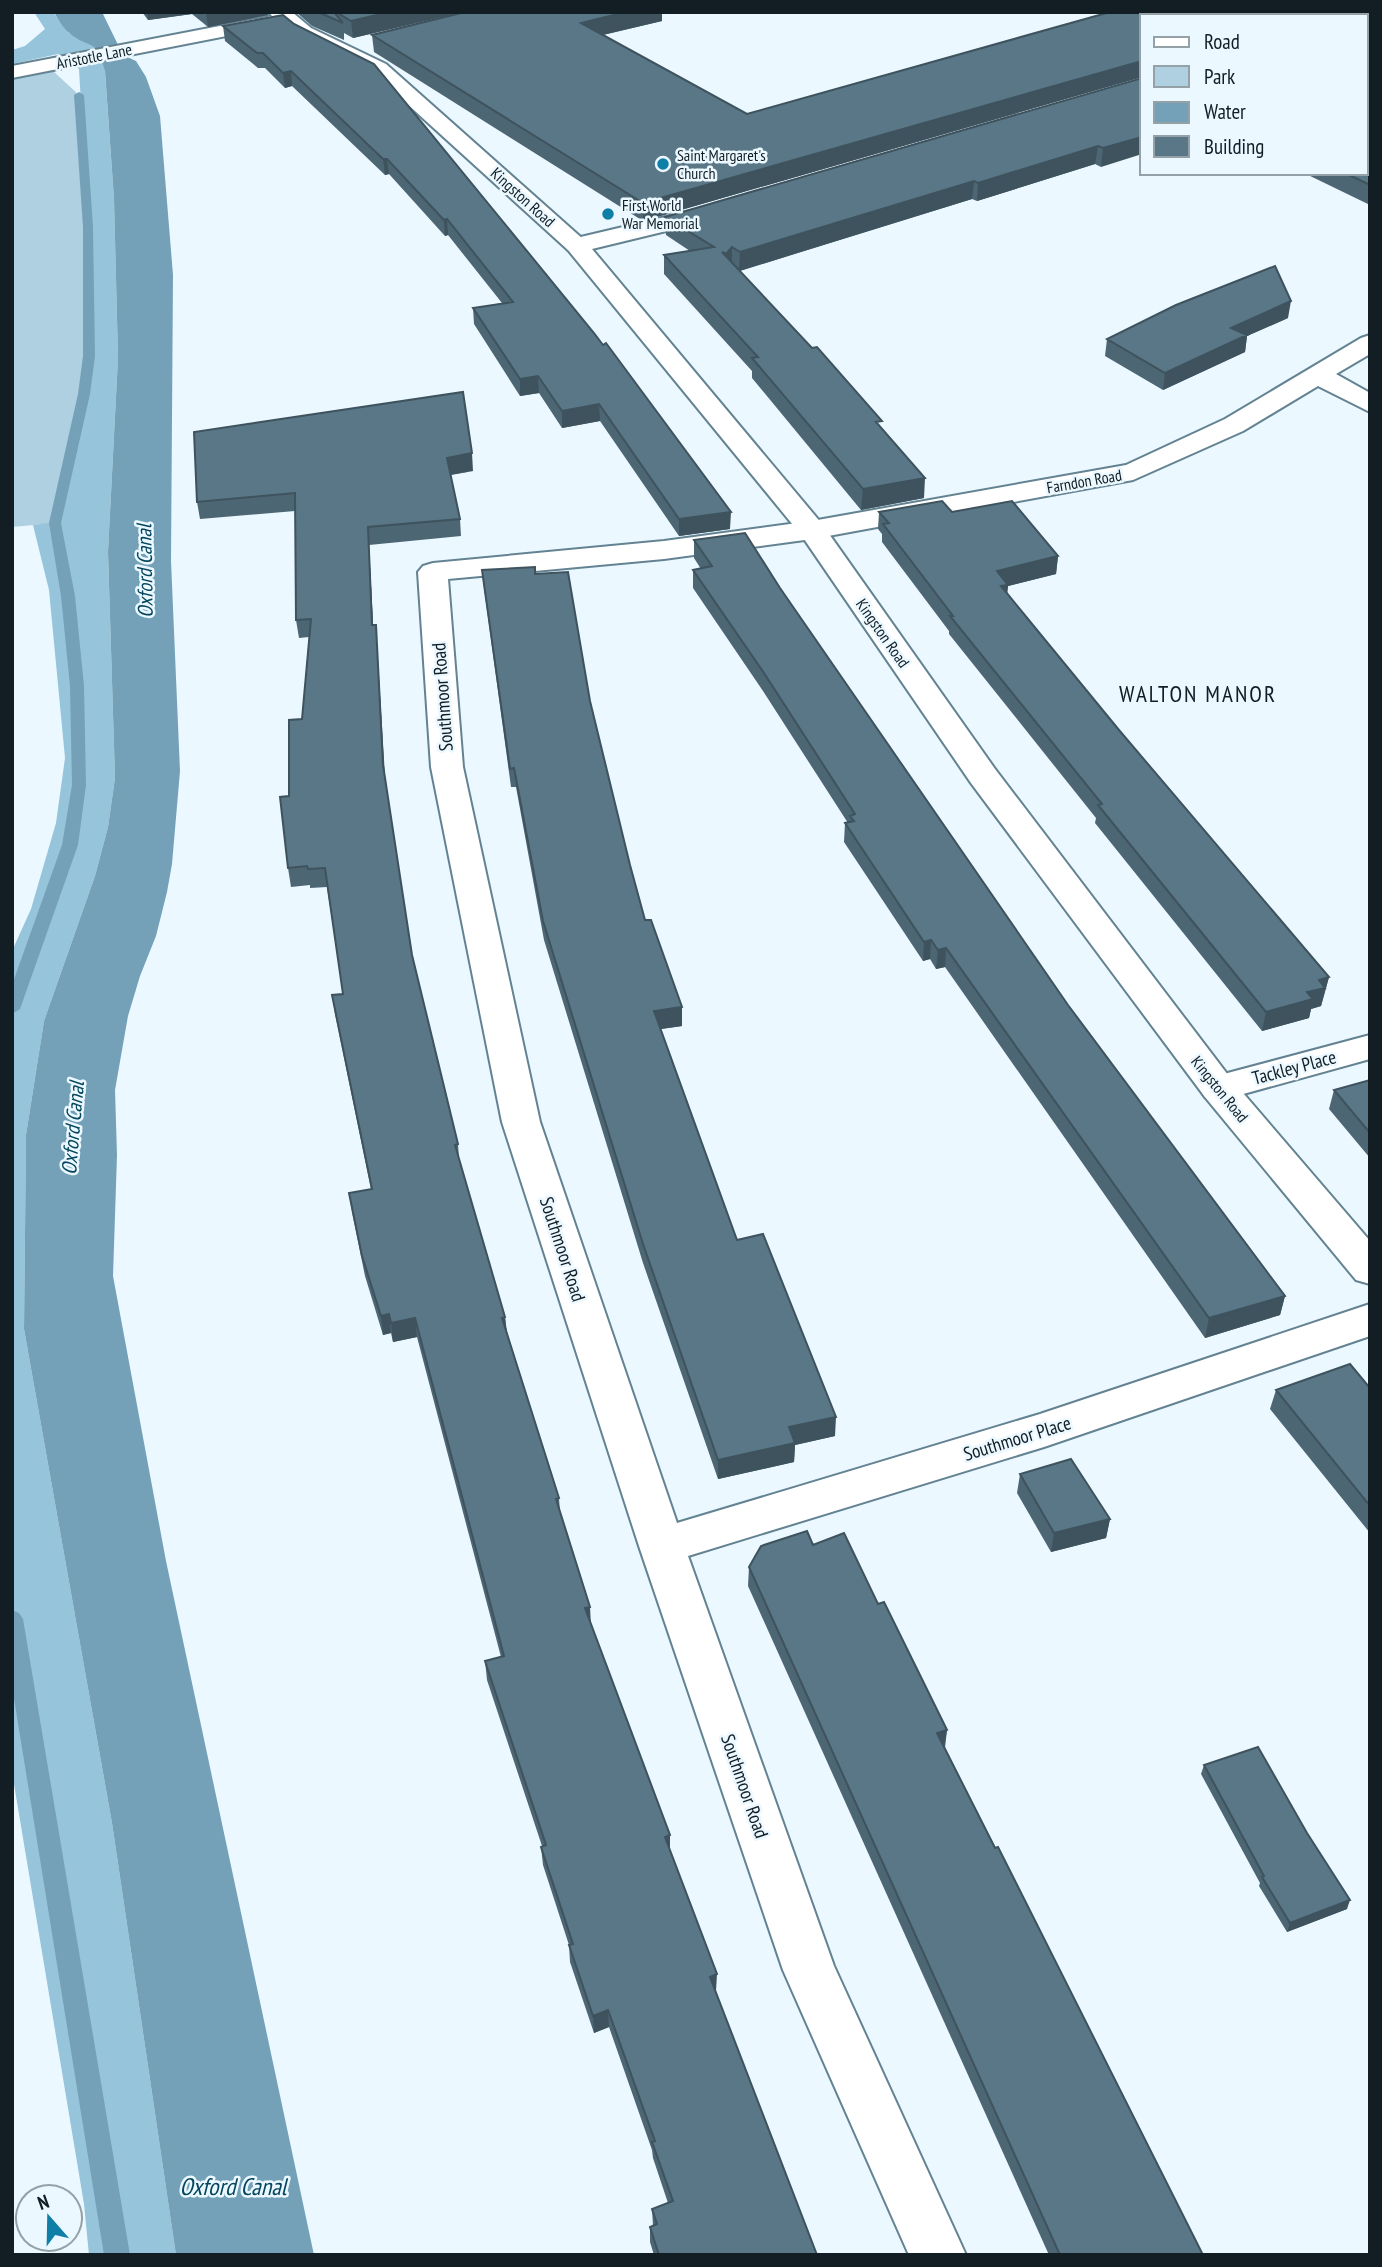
<svg xmlns="http://www.w3.org/2000/svg" width="1382" height="2267" font-family="'PT Sans Narrow',sans-serif">
	<rect width="100%" height="100%" fill="#ebf8ff"/>
	<!-- green -->
	<path fill="#aed0e1" d="M53,71L79,95L88,227L89,356L84,394L55,523L12,527V79Z"/>
	<!-- forest -->
	<path fill="#96c4db" d="M34,12H53L69,33L95,45L104,58L114,199L118,358L108,552L115,778L108,827L95,876L44,1021L26,1135L24,1329L112,1823L176,2255H89L84,2204L12,1772V951L31,909L56,823L65,758L49,590L33,525L55,522L84,394L89,356L88,227L79,69L58,54L12,64V50L25,46L45,29Z"/>
	<!-- water -->
	<path fill="#74a1b7" d="M54,12H102L123,55L136,61L146,77L160,116L173,275L171,561L180,771L172,864L167,892L156,936L140,976L128,1016L115,1090L117,1155L113,1276L166,1561L314,2255H176L112,1823L24,1329L26,1135L44,1021L95,876L108,827L115,778L108,552L118,358L114,199L105,71C96,35 89,51 67,31C62,26 58,19 54,12Z"/>
	<g fill="none" stroke-linecap="round" stroke-linejoin="round">
		<!-- stream -->
		<path fill="#74a1b7" fill-rule="evenodd" d="M79,92L84,95L93,227L95,356L90,394L61,523L75,596L84,686L86,785L78,845L20,1009L12,1014V985L62,845L72,785L70,686L61,596L49,523L78,394L83,356V227L74,95Z
			M12,1610L19,1613L23,1619L130,2255H104L12,1686Z"/>
		<!-- minor casing -->
		<g stroke="#648392" stroke-width="4">
			<path id="minor" d="M269,12H292L311,28L386,64L584,240L588,245L584,250H568L372,72L297,36L283,25L12,78V66L272,16Z
				M1370,335V354L1336,374L1370,393V412L1318,386L1243,431L1133,480L812,539L664,559L448,579L463,767L540,1122L677,1523L1040,1414L1370,1304V1336L1044,1447L688,1556L834,1966L966,2255H909L783,1970L639,1546L502,1122L431,767L418,572L423,566L433,563L664,541L812,521L1126,465L1225,419L1361,338Z
				M1370,1035V1059L1218,1101L1205,1097L1199,1088L1205,1079Z"/>
		</g>
		<!-- tertiary casing -->
		<g stroke="#648392" stroke-width="4">
			<path id="tertiary" d="M716,205L724,207L728,212L724,217L592,249L822,524L995,769L1231,1079L1370,1241V1284L1356,1280L1205,1097L971,783L802,536L564,245L568,240Z"/>
		</g>
		<!-- minor -->
		<use href="#minor" fill="#fff" fill-rule="evenodd"/>
		<!-- tertiary -->
		<use href="#tertiary" fill="#fff" fill-rule="evenodd"/>
	</g>
	<!-- wall -->
	<path fill="#4d6673" d="M142,12H268V15L208,27L192,14L148,20Z
		M296,12H463L353,38L344,33V40L312,26Z
		M465,12H662V21L603,35L747,114L1110,12H1370V205L1304,173H1366V16H1142V77L643,221L374,52L372,35Z
		M283,15L730,529L679,536L600,421L562,428L539,393L520,396L474,324L473,308L502,303L448,235L445,236L389,174L385,175L292,86L285,88L265,68H258L225,41L223,26Z
		M1142,78L1101,167L1095,164L977,201L972,199L740,271L881,428L924,498L861,510L752,378V371L664,274V255L690,251L666,235L665,217Z
		M1288,318L1247,336L1245,352L1163,390L1105,356L1107,339Z
		M473,471L451,475L460,519L461,536L369,545L373,625H376L377,643L385,776L412,955L458,1144L459,1159L505,1317L507,1332L559,1498L560,1512L590,1622L670,1850L716,1991L715,1992L817,2255H654L650,2242V2227L653,2226L652,2209L668,2203L653,2158L652,2150L609,2027L594,2033L570,1962L569,1945L543,1865L541,1847L542,1846L487,1680L485,1661L501,1657L417,1337L393,1342L391,1333L383,1335L365,1276L352,1212L349,1193L371,1189L335,1014L332,995L343,994L327,887L310,888V885L291,887L288,868L289,796L302,719L309,637L299,638L296,620L295,511L200,519L197,502Z
		M879,512H952L1058,556L1056,574L1008,586L1007,594L1119,730L1329,977L1321,1006L1311,1009L1309,1018L1262,1031L1095,823L1096,818L949,634V631L882,542V534L878,529Z
		M694,540L780,588L1068,1005L1285,1296L1280,1315L1205,1338L945,967L936,969L930,959L923,961L844,842L845,823H848L763,691L693,588V570L701,569L694,558Z
		M482,570L535,574L590,701L630,865L645,920L682,1026L661,1029L737,1240L835,1436L795,1445L794,1462L718,1479L643,1263L544,940L516,787H511L484,588Z
		M1370,1080V1158L1329,1109L1334,1090Z
		M1370,1388V1533L1270,1409L1276,1390Z
		M1020,1474L1110,1519L1106,1538L1051,1552L1017,1493Z
		M813,1545L878,1604L947,1730L945,1748L1203,2255H1049L748,1586L749,1567Z
		M1204,1765L1347,1909L1287,1932L1259,1886L1260,1883L1201,1774Z"/>
	<!-- shaded-wall -->
	<path fill="#3e535e" d="M147,12H192V14L148,20Z
		M206,12H268V15L208,27Z
		M390,12H463L353,38L351,21Z
		M626,12H662V21L581,40V23Z
		M1142,61V77L643,221V203Z
		M291,71L292,86L285,88L283,73Z
		M1142,137V154L1101,167L1103,148Z
		M1098,146L1095,164L977,201L978,183Z
		M383,159H387L389,174L385,175Z
		M974,181L972,199L739,271L740,252Z
		M447,219L448,235L445,236L444,220Z
		M732,247V266L726,273V254Z
		M1291,301L1288,318L1247,336L1245,352L1163,390L1165,373L1231,328Z
		M538,376L539,393L520,396V379Z
		M599,404L600,421L562,428V411Z
		M472,453L473,471L449,475L447,458Z
		M925,478L924,498L861,510L863,489Z
		M731,512L730,529L679,536V519Z
		M368,527L369,545L374,643L372,625Z
		M1058,556L1056,574L1008,586L1006,602L997,571Z
		M376,625L377,643L385,784L383,765Z
		M931,940L930,959L923,961L924,942Z
		M946,948L945,967L936,969L938,950Z
		M1329,977L1321,1006L1311,1009L1309,1018L1262,1031L1266,1012L1307,992L1319,980Z
		M682,1007V1026L654,1030V1011Z
		M1285,1296L1280,1315L1205,1338L1209,1318Z
		M389,1314L391,1333L383,1335L381,1316Z
		M505,1317L507,1336L502,1318Z
		M415,1318L417,1337L393,1342L391,1323Z
		M836,1417L835,1436L795,1445L794,1462L718,1479V1460L789,1427Z
		M1110,1519L1106,1538L1051,1552L1054,1533Z
		M590,1607L591,1626L585,1608Z
		M947,1730L944,1748L937,1733Z
		M670,1835V1853L665,1837Z
		M1350,1900L1347,1909L1287,1932L1290,1923Z
		M717,1974L716,1991L709,1994L710,1977Z
		M608,2010L609,2027L594,2033L593,2016Z"/>
	<!-- building -->
	<path fill="#597786" stroke="#3e535e" stroke-width="2" d="M318,12H334L343,23Z
		M336,12H390L351,21Z
		M465,12H626L581,23L747,114L1110,12H1370V185L1345,173H1366V16H1142V61L643,203L372,35Z
		M283,15L294,24L374,64L594,333L603,345L606,343L731,512L679,519L599,404L562,411L538,376L520,379L473,308L513,302L447,219L444,220L387,159H383L291,71L283,73L263,53H257L223,26Z
		M1142,78V137L1103,148L1098,146L978,183L974,181L740,252L732,247L726,254L722,252L812,348L817,347L882,421L876,422L925,478L863,489L752,358L758,357L664,255L714,247L665,217Z
		M1275,266L1291,301L1231,328L1247,335L1165,373L1107,339L1176,305Z
		M463,392L472,453L447,458L460,519L368,527L372,625H376L383,765L412,955L458,1144L455,1145L505,1317L502,1318L559,1498L556,1499L590,1607L585,1608L670,1835L665,1837L717,1974L710,1977L817,2255H659L650,2227L657,2224L652,2209L673,2201L652,2142L655,2141L608,2010L593,2016L569,1945L573,1944L541,1847L546,1845L485,1661L504,1656L415,1318L391,1323L389,1314L381,1316L362,1256L349,1193L372,1189L332,995L343,994L325,868L308,869L307,866L288,868L280,797L289,796V720L302,719L311,619L296,620L295,493L197,502L194,432Z
		M942,501L952,512L1012,501L1058,556L997,571L1008,585L1001,586L1119,730L1329,977L1319,980L1325,988L1307,992L1313,999L1266,1012L1098,805L1102,804L950,616H953L883,524L889,523L879,512Z
		M745,533L780,588L1068,1005L1285,1296L1209,1318L946,948L938,950L931,940L924,942L845,823L854,821L850,816L855,814L764,673L693,570L712,566L694,540Z
		M535,567V574L568,572L590,701L630,865L645,920H651L682,1007L654,1011L737,1240L763,1234L836,1417L789,1427L795,1443L718,1460L643,1244L543,921L514,768L510,769L482,570Z
		M1370,1080V1133L1334,1090Z
		M1350,1364L1370,1388V1506L1276,1390Z
		M1071,1459L1110,1519L1054,1533L1020,1474Z
		M807,1531L813,1545L844,1533L878,1604L884,1602L947,1730L937,1733L995,1848L998,1847L1203,2255H1060L749,1567L761,1546Z
		M1258,1747L1307,1833L1350,1900L1290,1923L1262,1877L1264,1876L1204,1765Z"/>
	<!-- markers -->
	<g fill="#0f7fa7" stroke="#ebf8ff" stroke-width="2.5">
		<circle cx="663" cy="164" r="7"/>
		<circle cx="608" cy="214" r="7"/>
	</g>
	<g text-anchor="middle" stroke-width="5" stroke-linejoin="round" paint-order="stroke">
		<!-- far-street labels -->
		<g font-size="16" fill="#121e24" stroke="#ebf8ff">
			<text transform="translate(94 56) rotate(-11)" y="6">Aristotle Lane</text>
			<text transform="translate(523 197) rotate(42)" y="6">Kingston Road</text>
			<text transform="translate(1084 481) rotate(-10)" y="6">Farndon Road</text>
			<text transform="translate(883 633) rotate(55)" y="6">Kingston Road</text>
			<text transform="translate(1220 1089) rotate(51)" y="6">Kingston Road</text>
		</g>
		<!-- far-poi labels -->
		<g font-size="16" fill="#121e24" stroke="#ebf8ff" text-anchor="start">
			<text x="677" y="161">Saint Margaret's<tspan x="677" dy="18">Church</tspan></text>
			<text x="622" y="211">First World<tspan x="622" dy="18">War Memorial</tspan></text>
		</g>
		<!-- street labels -->
		<g font-size="19" fill="#121e24" stroke="#ebf8ff">
			<text transform="translate(442 697) rotate(-94)" y="7">Southmoor Road</text>
			<text transform="translate(1294 1067) rotate(-15)" y="7">Tackley Place</text>
			<text transform="translate(563 1249) rotate(72)" y="7">Southmoor Road</text>
			<text transform="translate(1017 1438) rotate(-17)" y="7">Southmoor Place</text>
			<text transform="translate(745 1786) rotate(71)" y="7">Southmoor Road</text>
		</g>
		<!-- water labels -->
		<g font-size="21" font-style="italic" fill="#05465d" stroke="#ebf8ff">
			<text transform="translate(145 571) rotate(-91)" y="7">Oxford Canal</text>
			<text transform="translate(73 1128) rotate(-85)" y="7">Oxford Canal</text>
		</g>
		<!-- quarter labels -->
		<g font-size="23" letter-spacing="2" fill="#121e24" stroke="#ebf8ff">
			<text x="1198" y="702">WALTON MANOR</text>
		</g>
		<!-- near-water labels -->
		<g font-size="24" font-style="italic" fill="#05465d" stroke="#ebf8ff">
			<text x="233" y="2195">Oxford Canal</text>
		</g>
	</g>
	<!-- border -->
	<rect width="1382" height="2267" fill="none" stroke="#121e24" stroke-width="28"/>
	<!-- legend -->
	<rect x="1140" y="14" width="228" height="161" fill="#ebf8ff" stroke="#94a1a7" stroke-width="2"/>
	<rect x="1154" y="37" width="35" height="10" fill="#ffffff" stroke="#94a1a7" stroke-width="2"/>
	<text x="1204" y="49" font-size="21" fill="#121e24">Road</text>
	<rect x="1154" y="66" width="35" height="21" fill="#aed0e1" stroke="#94a1a7" stroke-width="2"/>
	<text x="1204" y="84" font-size="21" fill="#121e24">Park</text>
	<rect x="1154" y="102" width="35" height="21" fill="#74a1b7" stroke="#94a1a7" stroke-width="2"/>
	<text x="1204" y="119" font-size="21" fill="#121e24">Water</text>
	<rect x="1154" y="136" width="35" height="21" fill="#597786" stroke="#94a1a7" stroke-width="2"/>
	<text x="1204" y="154" font-size="21" fill="#121e24">Building</text>
	<!-- north arrow -->
	<g transform="translate(49 2218) rotate(340)"><circle r="33" fill="#ebf8ff" stroke="#94a1a7" stroke-width="2"/>
	<path d="M0-5L12 26L0 18L-12 26Z" fill="#0f7fa7"/>
	<text y="-10" font-size="19" font-weight="bold" text-anchor="middle" fill="#121e24">N</text>
	</g>
</svg>
